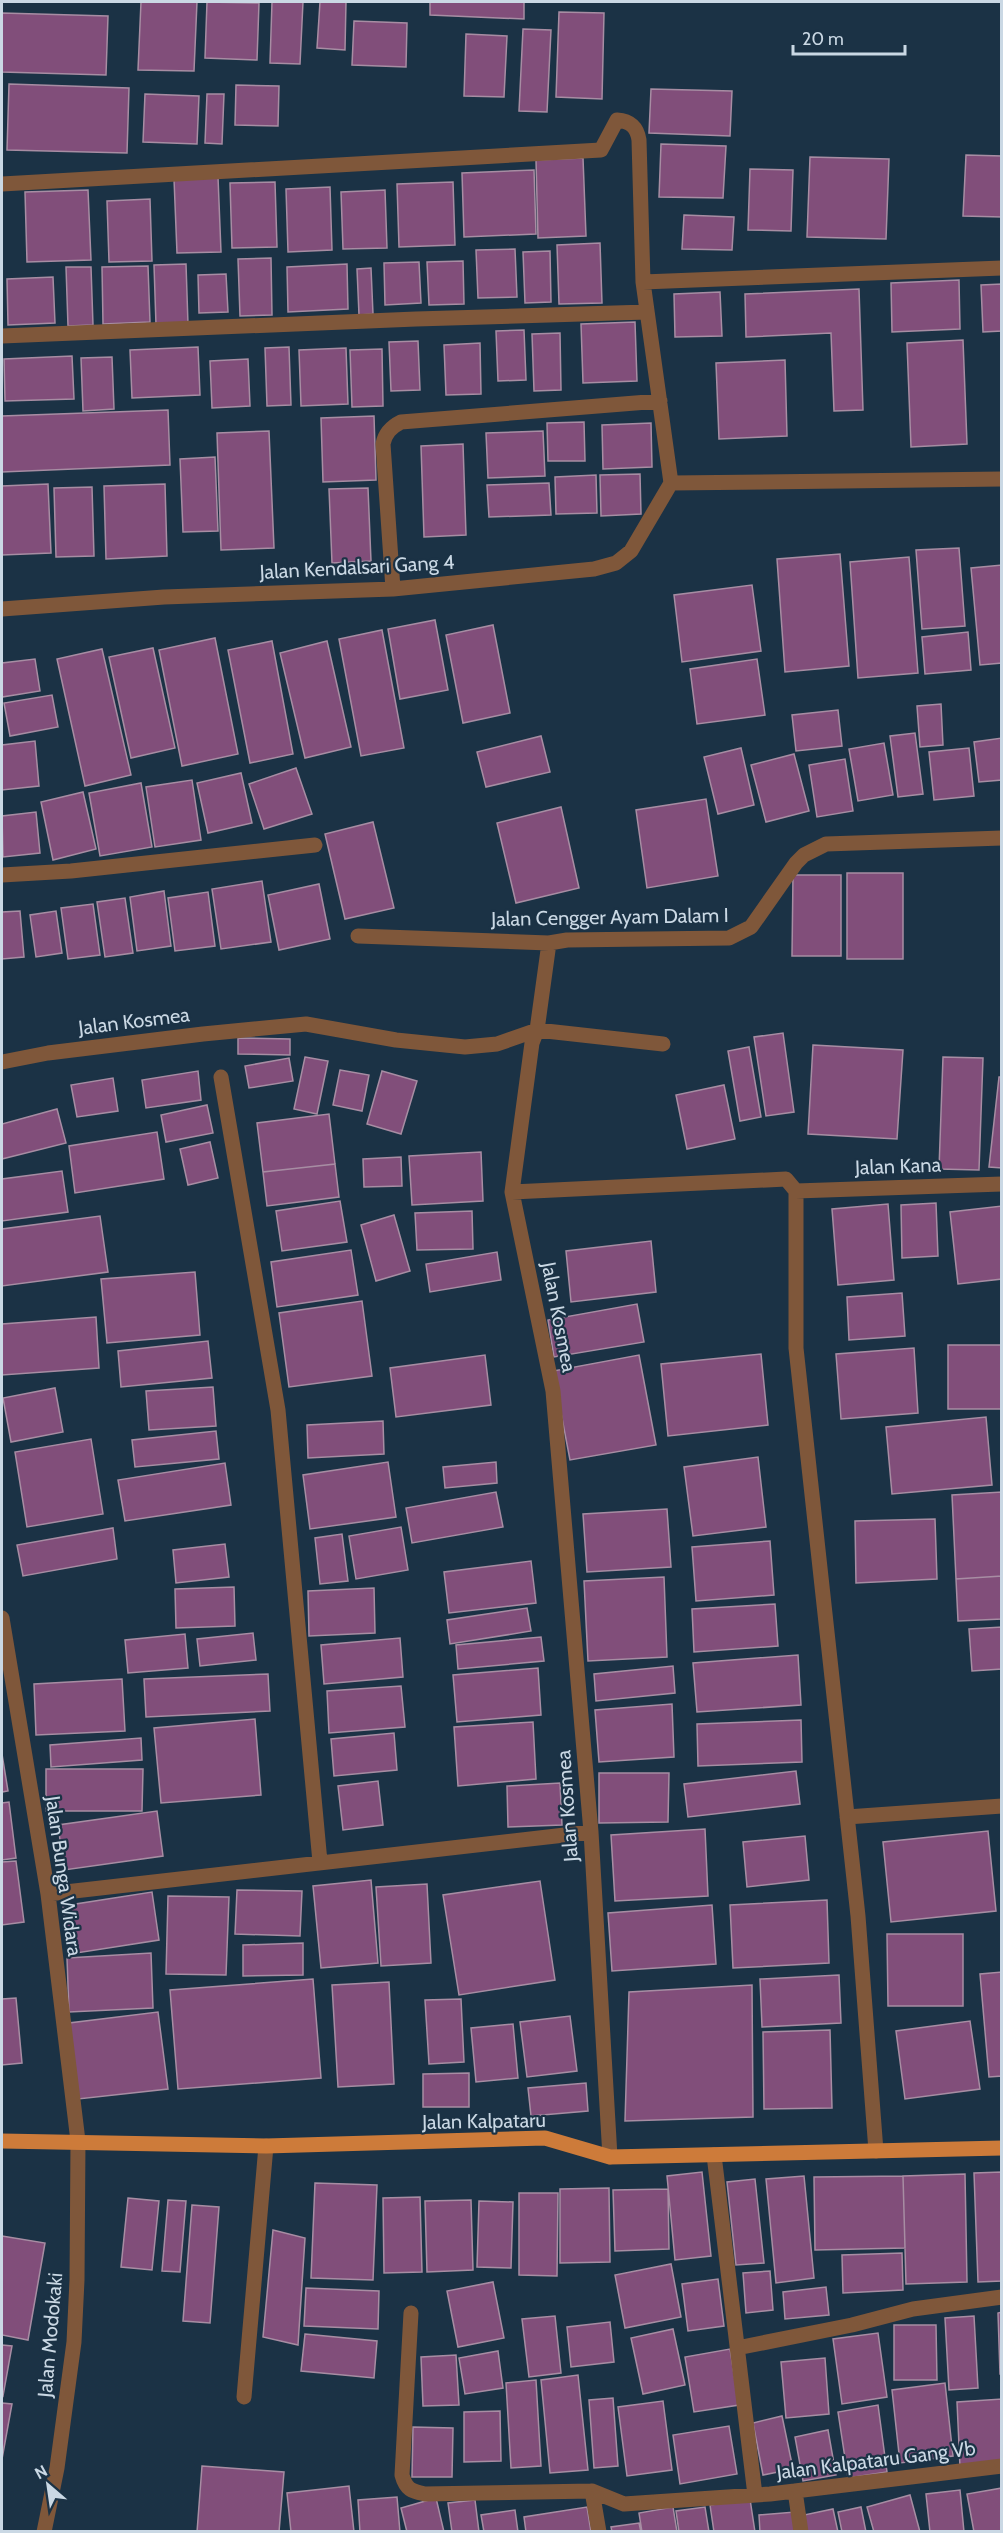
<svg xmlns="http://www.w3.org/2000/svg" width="1003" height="2533" font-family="Cabin,sans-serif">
	<rect width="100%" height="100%" fill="#1b3245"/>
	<!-- building -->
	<path fill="#814e7a" stroke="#a78da3" stroke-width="1.5" d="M141,2H197L194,71L138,70Z
		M207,2L259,3L257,60L205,58Z
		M272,2H303L300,64L270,63Z
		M320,2H346L345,50L317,48Z
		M430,2H524V19L430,15Z
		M559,12L604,13L602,99L556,97Z
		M2,13L108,16L106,75L2,72Z
		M354,21L407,23L406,67L352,65Z
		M523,29L551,30L547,112L519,111Z
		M466,34L507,36L504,97L464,96Z
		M9,84L129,88L127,153L7,150Z
		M236,85L279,86L278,126L235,125Z
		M651,89L732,91L730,136L649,133Z
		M145,94L199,96L197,144L143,142Z
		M207,94H224L222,144L205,143Z
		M661,144L726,146L723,198L659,197Z
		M966,155L1002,156V217L963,216Z
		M810,157L889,159L886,239L807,237Z
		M583,158L586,236L538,238L536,160Z
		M750,169L793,170L791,231L748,230Z
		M534,170L536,234L464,237L462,173Z
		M218,177L221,252L177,253L174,179Z
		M275,182L277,247L232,248L230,183Z
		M453,182L455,245L399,247L397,184Z
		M330,187L332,250L288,252L286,189Z
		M88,190L91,260L27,262L25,192Z
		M385,190L387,248L343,249L341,192Z
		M150,199L152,261L109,262L107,201Z
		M684,215L734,217L732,250L682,249Z
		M600,243L602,303L559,304L557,245Z
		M515,249L517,297L478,298L476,250Z
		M550,251L551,302L525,303L523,252Z
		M271,258L272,315L240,316L238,259Z
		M463,261L464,304L429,305L427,262Z
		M419,262L421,303L385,305L384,263Z
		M186,264L188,324L156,325L154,265Z
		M347,264L348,309L288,312L287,267Z
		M148,266L150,322L103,324L102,267Z
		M66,267H91L93,325L68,326Z
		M371,268L373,314L359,315L357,269Z
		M226,274L228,312L199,313L198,275Z
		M53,277L55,323L8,325L7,279Z
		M959,280L960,329L892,332L891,283Z
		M1002,284V331L983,332L981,285Z
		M859,289L863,410L834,411L831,333L746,337L745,294Z
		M720,292L722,336L675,337L674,294Z
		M635,322L637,381L583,383L581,324Z
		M524,330L526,380L498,381L496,331Z
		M560,333L561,390L534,391L532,334Z
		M963,340L967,444L911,447L907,343Z
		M418,341L420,390L391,391L389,342Z
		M480,343L481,394L446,395L444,345Z
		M198,347L200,395L132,398L130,350Z
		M289,347L291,405L267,406L265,348Z
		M346,348L348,404L301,406L299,350Z
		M382,349L383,406L352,407L350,350Z
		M72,356L74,399L5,401L4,359Z
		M112,357L114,409L83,411L81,358Z
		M248,359L250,406L212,408L210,361Z
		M785,360L787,436L719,439L716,363Z
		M168,410L170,465L2,472V416Z
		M374,416L376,480L323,482L321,418Z
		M584,422L585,461H548L547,423Z
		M651,423L652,467L603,469L602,425Z
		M269,431L274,548L221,550L217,433Z
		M543,431L545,476L488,478L486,433Z
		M463,444L466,535L424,537L421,446Z
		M215,457L218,531L183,532L180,459Z
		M640,474L641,514L601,516L600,475Z
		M596,475L597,513L556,514L555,477Z
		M549,483L551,515L489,517L487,485Z
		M48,484L51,553L2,555V486Z
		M165,484L167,556L106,559L104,486Z
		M92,487L94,556L56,557L54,488Z
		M368,488L371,561L332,563L329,489Z
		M959,548L965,626L922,629L916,550Z
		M840,554L849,666L785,672L777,559Z
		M909,557L918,673L858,678L850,562Z
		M1002,565V663L980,665L971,568Z
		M752,585L761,651L682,662L674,595Z
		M435,620L448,690L400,699L388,629Z
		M493,625L510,713L463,723L446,635Z
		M382,630L404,748L361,756L339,639Z
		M968,632L971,670L925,674L922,637Z
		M215,638L238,754L182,766L159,650Z
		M272,641L293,754L250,763L228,650Z
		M327,641L351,747L305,758L280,653Z
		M153,648L175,748L131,758L109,657Z
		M102,649L131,775L85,786L57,659Z
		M35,659L40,691L2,697V663Z
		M757,659L765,715L697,724L690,669Z
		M52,695L58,727L10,736L4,703Z
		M941,704L943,745L920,747L917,706Z
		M838,710L842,746L796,751L792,715Z
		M915,733L923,794L898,797L890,736Z
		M541,736L550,772L486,787L477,752Z
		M1002,738V780L979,782L974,742Z
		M35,741L39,786L2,790V745Z
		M884,743L893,795L858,801L849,749Z
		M741,748L754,805L718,814L704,757Z
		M969,748L974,796L934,800L929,752Z
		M794,754L809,811L766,822L751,765Z
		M845,759L853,811L817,817L809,765Z
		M296,768L312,814L264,829L249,784Z
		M241,773L252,823L208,833L197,783Z
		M192,780L201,840L155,847L146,787Z
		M141,783L152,847L100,856L89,793Z
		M83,792L96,849L53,860L41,802Z
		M706,799L718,876L647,888L636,810Z
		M561,807L579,888L516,903L497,823Z
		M36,812L40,853L3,857L2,816Z
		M373,822L394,908L345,919L325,834Z
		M847,873H903V959H847Z
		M793,875H841V956H792Z
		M262,881L271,942L221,949L212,889Z
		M319,884L330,939L279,950L268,895Z
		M164,891L171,946L137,951L130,897Z
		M208,892L215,946L175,951L168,898Z
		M125,898L133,953L105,957L97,902Z
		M93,904L100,955L68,959L61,908Z
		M20,911L24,957L2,959V912Z
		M56,911L62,953L36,957L30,915Z
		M783,1033L794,1112L766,1116L754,1037Z
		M238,1038L290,1039V1055L238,1054Z
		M813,1045L903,1050L897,1139L808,1134Z
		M749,1047L761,1117L740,1121L728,1051Z
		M305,1057L328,1061L317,1114L294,1109Z
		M943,1057L983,1058L979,1170L939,1169Z
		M289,1058L293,1081L249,1088L245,1066Z
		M340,1070L369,1075L362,1111L333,1105Z
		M198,1071L201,1100L146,1108L142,1080Z
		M382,1071L417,1081L401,1134L367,1124Z
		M999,1077H1002V1168L989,1167Z
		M113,1078L118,1111L77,1117L71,1085Z
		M724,1085L735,1139L687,1149L676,1095Z
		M207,1105L213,1133L166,1142L161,1115Z
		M57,1109L66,1143L2,1159V1124Z
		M329,1114L335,1164L263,1172L257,1123Z
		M157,1132L164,1179L75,1193L69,1146Z
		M210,1142L218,1178L188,1185L180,1149Z
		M481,1152L483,1201L412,1205L409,1156Z
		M401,1157L402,1186L364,1187L363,1159Z
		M335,1164L339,1197L267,1206L263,1172Z
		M62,1171L68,1212L2,1221V1179Z
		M340,1201L347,1242L282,1251L276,1211Z
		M936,1203L938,1256L902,1258L901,1205Z
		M888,1204L894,1280L838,1285L832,1209Z
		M1002,1206V1279L958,1284L950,1212Z
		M472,1211L473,1249L417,1250L415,1213Z
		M394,1215L410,1271L376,1281L361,1225Z
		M100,1216L108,1272L2,1286V1229Z
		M651,1241L656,1292L571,1302L566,1251Z
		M351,1250L358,1295L277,1307L271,1262Z
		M497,1252L501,1280L430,1292L426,1264Z
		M195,1272L200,1335L107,1343L101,1279Z
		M902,1293L905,1336L849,1340L847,1297Z
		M362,1301L372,1376L289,1387L279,1313Z
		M637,1304L644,1342L554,1357L548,1320Z
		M96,1317L99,1368L2,1375V1324Z
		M208,1341L212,1378L121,1387L118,1351Z
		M948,1345H1002V1409H948Z
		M914,1348L918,1413L841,1419L836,1354Z
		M761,1354L768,1425L668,1436L661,1364Z
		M485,1355L491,1405L396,1417L390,1368Z
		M639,1355L656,1445L570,1460L553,1371Z
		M213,1387L216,1426L149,1430L146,1391Z
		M55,1388L63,1432L11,1442L3,1398Z
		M986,1417L992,1485L892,1494L886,1427Z
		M383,1421L384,1454L308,1458L307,1425Z
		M216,1431L219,1459L135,1467L132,1440Z
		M91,1439L103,1514L27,1527L15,1452Z
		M758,1457L766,1527L693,1536L684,1467Z
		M388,1462L396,1517L310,1529L303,1475Z
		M496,1462L497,1483L445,1488L443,1467Z
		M225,1463L231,1505L125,1521L118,1480Z
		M496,1492L503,1527L412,1543L406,1508Z
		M1002,1492V1576L956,1579L952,1495Z
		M667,1509L671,1567L587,1572L583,1514Z
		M935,1519L937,1579L856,1583L855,1521Z
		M401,1527L408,1570L356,1579L349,1536Z
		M113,1528L117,1559L23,1576L17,1545Z
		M342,1534L348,1581L320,1584L315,1538Z
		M770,1541L774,1595L696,1601L692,1547Z
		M225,1544L229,1577L176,1583L173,1550Z
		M531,1561L536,1603L449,1613L444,1572Z
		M1002,1576V1619L958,1621L956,1579Z
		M664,1577L667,1657L588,1661L584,1581Z
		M234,1587L235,1626L176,1628L175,1589Z
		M374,1588L375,1633L309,1636L308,1591Z
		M775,1604L778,1646L694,1652L692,1609Z
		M527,1608L531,1631L450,1644L447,1620Z
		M1002,1627V1669L972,1671L969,1629Z
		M253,1633L256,1660L200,1666L197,1639Z
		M185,1634L188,1668L128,1673L125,1640Z
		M541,1637L544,1661L458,1669L456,1645Z
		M400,1638L403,1677L324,1684L321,1645Z
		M798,1655L801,1705L697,1712L693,1663Z
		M673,1666L675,1693L596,1701L594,1674Z
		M538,1668L541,1715L457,1722L453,1675Z
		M268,1674L270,1711L146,1717L144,1679Z
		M122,1679L125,1731L36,1735L34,1684Z
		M401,1686L405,1727L329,1733L327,1691Z
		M672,1704L674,1757L599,1762L595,1710Z
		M255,1719L261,1795L161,1803L154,1728Z
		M801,1720L802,1762L698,1766L697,1724Z
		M533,1722L536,1779L458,1786L454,1727Z
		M394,1733L397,1770L334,1776L331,1739Z
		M141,1738L142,1760L51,1767L50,1745Z
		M2,1754L8,1791L2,1792Z
		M46,1769H143L142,1811H46Z
		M796,1771L800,1804L688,1817L684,1784Z
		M599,1773H669L668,1822L599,1823Z
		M378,1781L383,1825L343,1830L338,1786Z
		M560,1783L562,1825L508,1827L507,1786Z
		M9,1802L16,1858L2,1860V1803Z
		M157,1811L163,1856L64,1870L58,1825Z
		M705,1829L708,1896L615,1901L611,1835Z
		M988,1831L996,1911L891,1922L883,1842Z
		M805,1836L809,1880L747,1887L743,1842Z
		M16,1861L24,1922L2,1925V1862Z
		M371,1880L378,1963L321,1968L313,1886Z
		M540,1881L555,1980L459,1995L443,1895Z
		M427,1884L431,1963L381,1966L376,1887Z
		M237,1890L302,1891L300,1936L235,1934Z
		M152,1892L159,1940L70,1954L63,1906Z
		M168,1896L229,1897L226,1975L166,1974Z
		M827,1900L829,1963L733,1968L730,1905Z
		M712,1905L716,1964L612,1971L608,1913Z
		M887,1934H963V2006H888Z
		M303,1943V1975L243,1976V1945Z
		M151,1953L153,2008L69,2012L67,1958Z
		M1002,1972V2076L989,2077L980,1974Z
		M839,1975L841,2023L762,2027L760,1979Z
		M313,1979L321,2078L178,2089L170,1990Z
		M389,1982L394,2084L338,2087L332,1985Z
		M752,1985L753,2117L625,2121L629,1992Z
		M16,1998L22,2063L2,2065V1999Z
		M461,1999L464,2062L429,2064L425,2000Z
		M158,2012L168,2089L78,2099L69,2023Z
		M570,2016L577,2071L527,2077L520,2022Z
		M970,2021L980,2089L905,2099L896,2031Z
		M513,2024L518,2078L476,2082L471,2028Z
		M830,2030L832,2108L764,2109L763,2032Z
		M469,2073V2107H423V2074Z
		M586,2083L588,2111L531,2116L528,2088Z
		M702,2172L711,2256L675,2260L667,2176Z
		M1002,2172V2281L978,2282L974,2173Z
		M965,2174L967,2282L906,2284L903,2176Z
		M804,2176L814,2278L776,2283L766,2179Z
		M903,2176L905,2248L815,2250L814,2177Z
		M755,2179L764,2263L736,2265L727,2182Z
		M315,2183L377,2185L373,2280L311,2278Z
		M609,2188L610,2262L560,2263V2189Z
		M668,2189L669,2249L615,2251L613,2190Z
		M519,2193H558L557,2276L519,2275Z
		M420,2197L422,2272L384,2273L383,2198Z
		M128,2198L159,2201L152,2270L121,2267Z
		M168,2200L186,2201L180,2272L162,2271Z
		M471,2200L473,2270L427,2272L425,2201Z
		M479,2201L513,2202L511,2268L477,2267Z
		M192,2205L219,2207L210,2323L183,2321Z
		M273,2230L305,2238L298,2345L263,2337Z
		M2,2236L45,2243L28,2340L2,2335Z
		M902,2253L903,2290L843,2293L842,2255Z
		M671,2264L681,2317L625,2328L615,2275Z
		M770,2271L773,2310L746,2313L743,2273Z
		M718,2279L724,2326L688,2331L682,2284Z
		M493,2282L504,2338L458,2347L447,2291Z
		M826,2287L829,2315L785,2319L783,2292Z
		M306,2288L379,2291L378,2329L304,2326Z
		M1002,2312V2374H1000L998,2313Z
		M555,2316L561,2373L529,2377L522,2319Z
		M974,2316L978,2388L949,2390L945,2318Z
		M610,2322L614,2362L571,2367L567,2327Z
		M894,2325H936L937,2380H894Z
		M673,2329L685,2385L643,2394L631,2338Z
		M878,2333L887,2397L842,2404L833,2339Z
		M305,2334L377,2341L374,2378L301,2371Z
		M2,2345L12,2346L3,2396L2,2395Z
		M730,2349L739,2405L694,2412L685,2357Z
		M498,2351L503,2388L465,2394L459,2358Z
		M456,2355L459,2405L423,2406L421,2357Z
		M825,2358L829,2414L786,2418L781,2362Z
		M578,2375L588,2470L550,2473L541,2380Z
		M536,2380L541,2466L511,2468L506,2383Z
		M945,2383L953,2456L900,2463L892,2390Z
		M613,2398L618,2466L594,2468L589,2400Z
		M1002,2399V2464L960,2467L957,2402Z
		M663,2401L672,2470L627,2476L618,2407Z
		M2,2403L12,2404L2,2459Z
		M878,2405L887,2472L848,2478L838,2412Z
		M500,2411L501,2461L464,2462V2412Z
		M782,2416L793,2469L763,2475L753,2423Z
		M729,2426L737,2474L680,2484L673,2435Z
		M413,2427L453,2428L452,2477H412Z
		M828,2430L836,2475L803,2481L795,2437Z
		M202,2466L284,2472L279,2532H197Z
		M349,2486L354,2532H291L287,2493Z
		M1002,2488V2532H974L967,2494Z
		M960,2490L964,2532H930L926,2494Z
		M910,2495L920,2532H874L867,2507Z
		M397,2497L400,2532H360L358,2500Z
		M436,2498L444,2532H407L401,2508Z
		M750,2499L755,2532H714L710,2505Z
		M475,2500L479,2532H452L448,2503Z
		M587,2507L591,2532H526L524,2517Z
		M673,2507L677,2532H642L639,2513Z
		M705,2507L709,2532H679L676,2511Z
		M861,2507L866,2532H842L838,2512Z
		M833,2509L838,2532H807L804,2515Z
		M515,2510L518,2532H484L481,2515Z
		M795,2512L797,2532H760L759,2515Z
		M639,2523L641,2532H612L611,2527Z"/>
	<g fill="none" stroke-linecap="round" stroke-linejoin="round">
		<!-- minor -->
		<path stroke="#7f573a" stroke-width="15" d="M2,184L601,150L617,120C630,121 637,127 639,140L643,282L671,483
			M643,282L1002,268
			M2,336L416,319L647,312
			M671,483L1002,479
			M393,589L383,444C385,433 391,427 401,422L660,401
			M2,609L164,597L393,589L594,569L616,563L631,551L671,483
			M2,875L71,871L315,845
			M358,936L549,943L567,940L729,938L751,927L796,863L804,855L826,844L1002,838
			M549,943L537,1030L532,1043L512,1192L553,1391L591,1832L610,2157
			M2,1062L48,1053L203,1034L306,1024L396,1040L465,1047L497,1044L537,1030L663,1044
			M221,1077L278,1410L320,1862
			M796,1191L1002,1184
			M512,1192L786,1179L796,1191V1348L858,1916L876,2151
			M2,1618L48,1894L78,2141L77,2280L74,2342L57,2468L44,2532
			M847,1817L1002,1806
			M48,1894L591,1832
			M714,2155L755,2495
			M411,2313L402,2475C406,2490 412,2491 425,2494L592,2491L624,2504L770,2494L1002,2466
			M737,2348L852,2325L913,2309L1002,2297
			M244,2397L266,2146
			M592,2491L599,2532
			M795,2491L801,2532"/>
		<!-- primary -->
		<path stroke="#cd7b3a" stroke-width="15" d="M2,2141L266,2146L545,2138L610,2157L1002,2148"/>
	</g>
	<g text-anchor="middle" stroke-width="4.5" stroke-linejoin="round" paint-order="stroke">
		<!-- street labels -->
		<g font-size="20" fill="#cad8e4" stroke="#1b3245">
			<text transform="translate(357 567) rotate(-3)" y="7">Jalan Kendalsari Gang 4</text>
			<text transform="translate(610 917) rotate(-1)" y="7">Jalan Cengger Ayam Dalam I</text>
			<text transform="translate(134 1021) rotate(-7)" y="7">Jalan Kosmea</text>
			<text transform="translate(898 1166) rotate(-2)" y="7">Jalan Kana</text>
			<text transform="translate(559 1317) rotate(79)" y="7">Jalan Kosmea</text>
			<text transform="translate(567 1806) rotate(-94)" y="7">Jalan Kosmea</text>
			<text transform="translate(64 1876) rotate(82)" y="7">Jalan Bunga Widara</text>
			<text transform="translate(484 2121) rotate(-1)" y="7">Jalan Kalpataru</text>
			<text transform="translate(50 2335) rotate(-85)" y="7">Jalan Modokaki</text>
			<text transform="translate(876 2460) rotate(-7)" y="7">Jalan Kalpataru Gang Vb</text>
		</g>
	</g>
	<!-- border -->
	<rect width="1003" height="2533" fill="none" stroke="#cad8e4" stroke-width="6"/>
	<!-- north arrow -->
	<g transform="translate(48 2485) rotate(331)" stroke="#1b3245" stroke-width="4.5" paint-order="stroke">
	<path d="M0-4.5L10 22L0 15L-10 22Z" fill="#cad8e4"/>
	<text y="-9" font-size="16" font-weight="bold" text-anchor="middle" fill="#cad8e4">N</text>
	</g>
	<!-- scale -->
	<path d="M793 45v9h112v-9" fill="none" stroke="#cad8e4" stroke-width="3"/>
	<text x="802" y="45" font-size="18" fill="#cad8e4" stroke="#1b3245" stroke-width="4.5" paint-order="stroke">20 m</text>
</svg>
